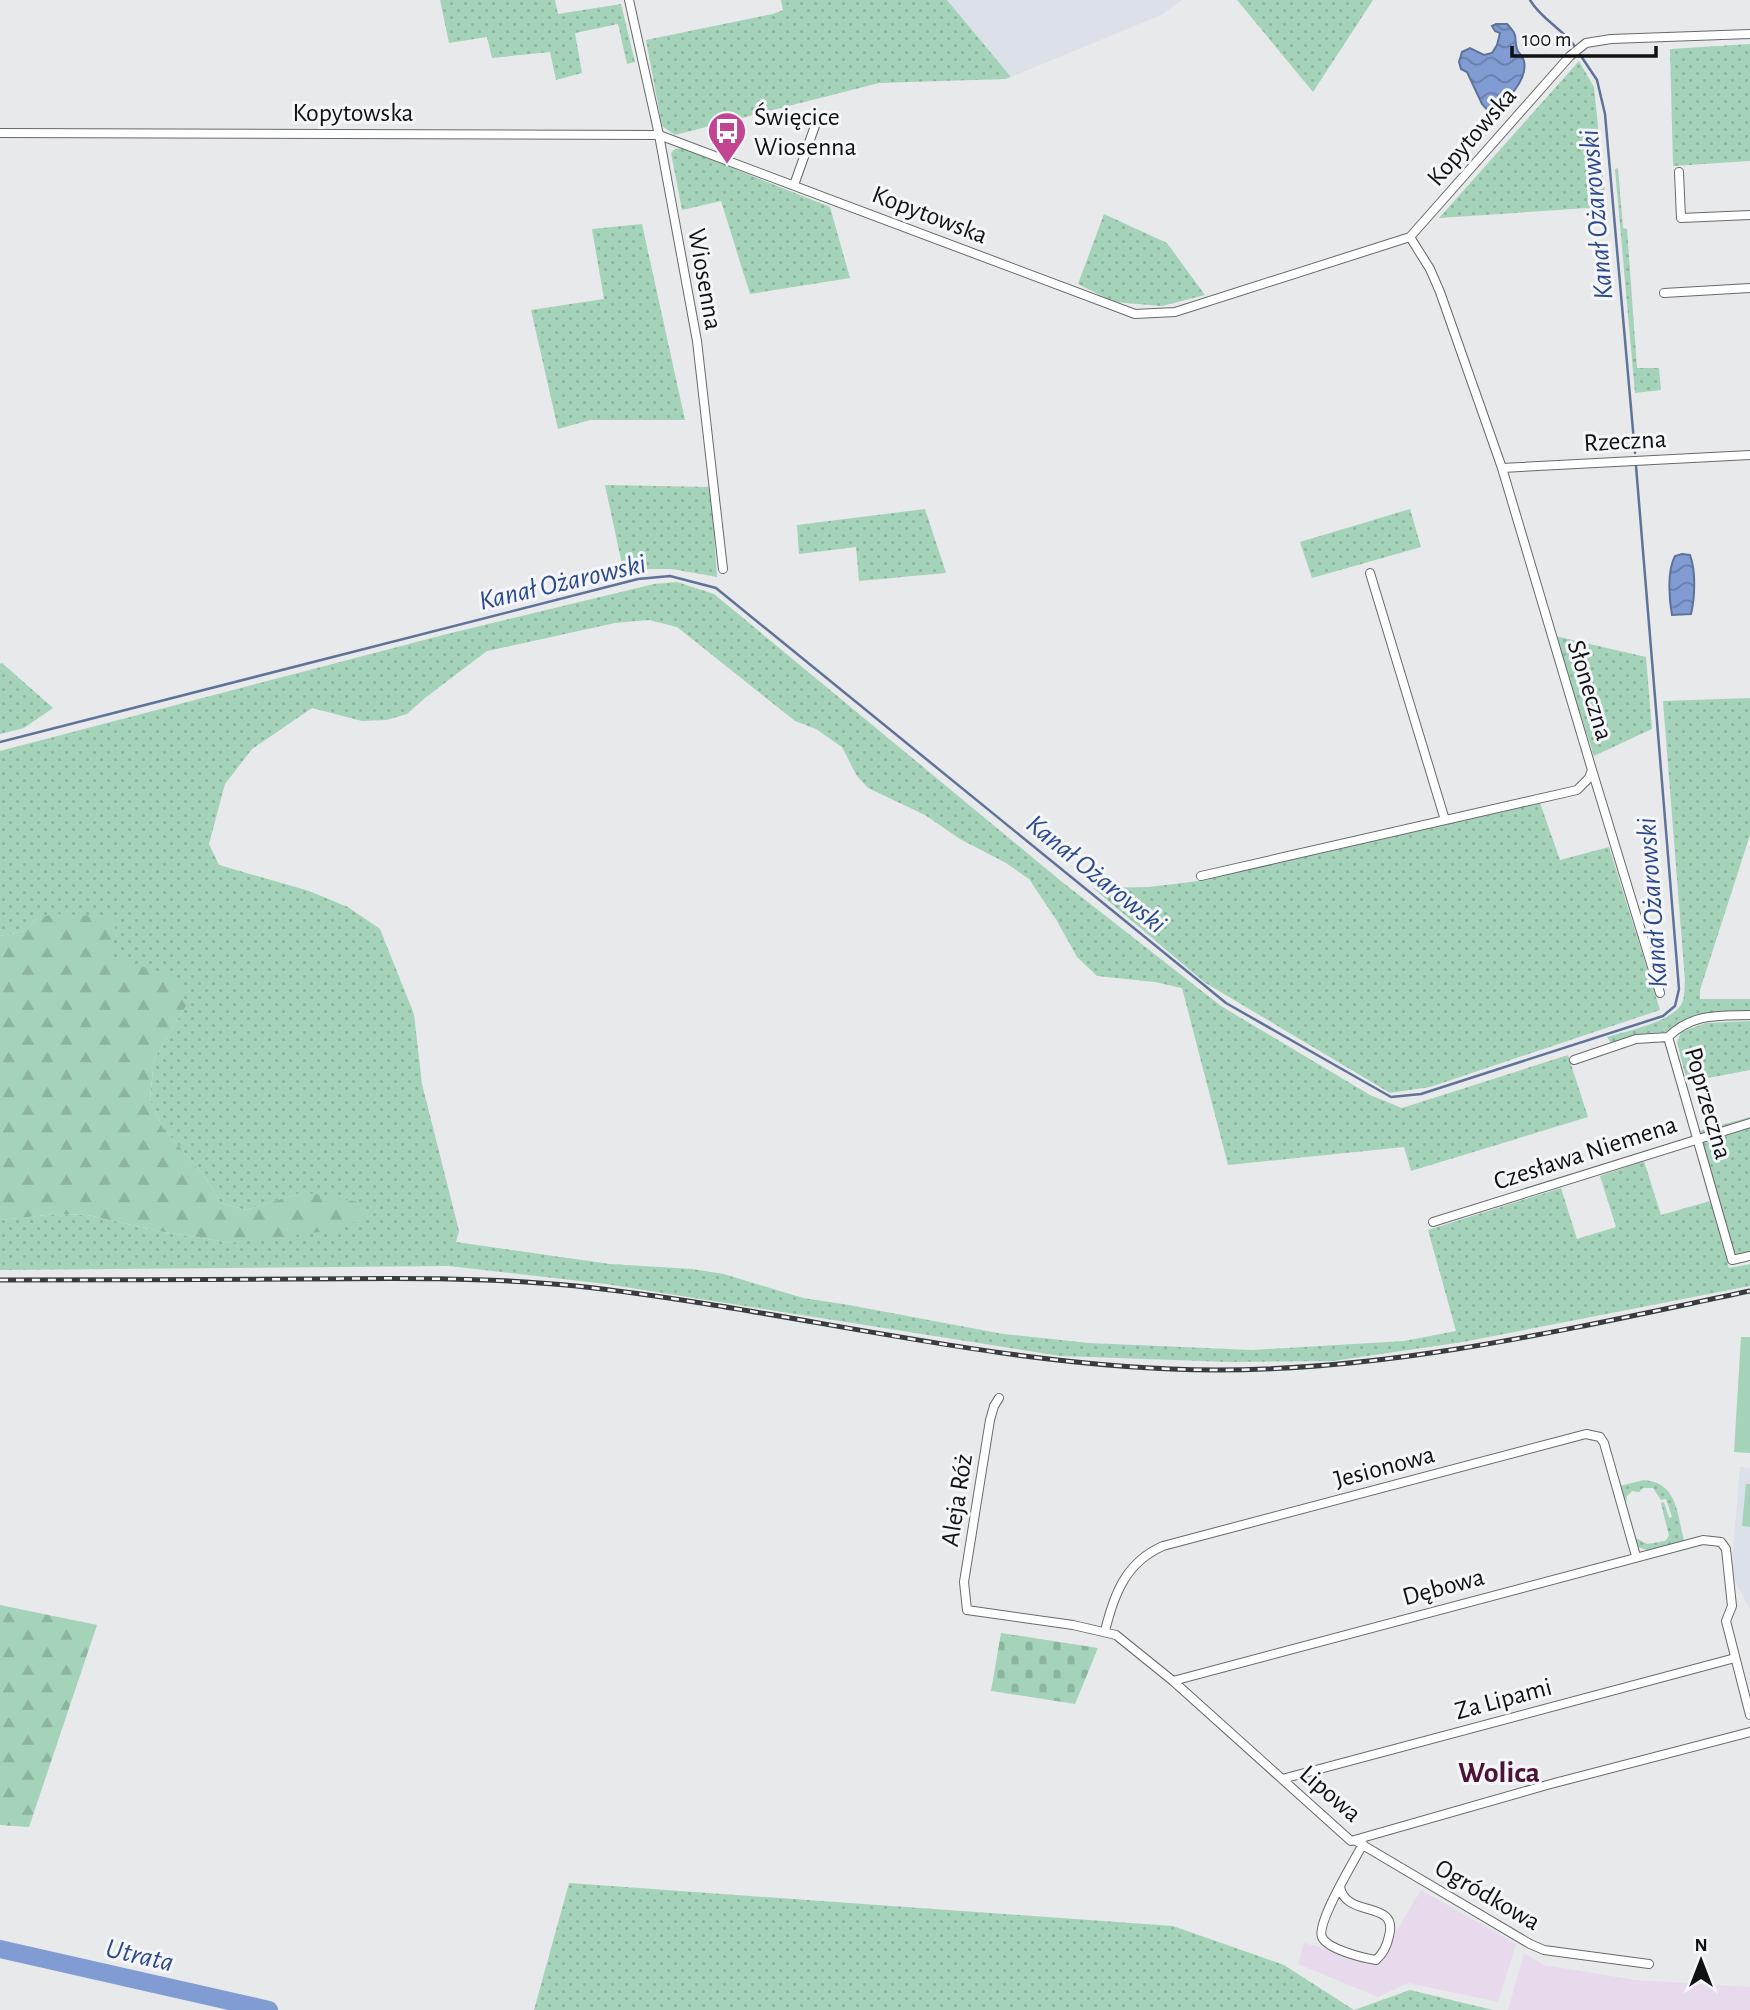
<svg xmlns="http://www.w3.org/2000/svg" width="1750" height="2010" font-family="'Alegreya Sans',sans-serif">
	<defs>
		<pattern id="grass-dots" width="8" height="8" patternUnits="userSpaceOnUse" patternTransform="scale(1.75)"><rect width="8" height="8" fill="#a4d3ba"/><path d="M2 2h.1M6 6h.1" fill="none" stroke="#8cb49f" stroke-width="1.8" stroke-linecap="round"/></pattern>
		<pattern id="forest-firs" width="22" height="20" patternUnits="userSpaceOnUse" patternTransform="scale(1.75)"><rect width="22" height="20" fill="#a4d3ba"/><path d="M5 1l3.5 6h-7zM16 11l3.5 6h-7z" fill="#8cb49f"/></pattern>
		<pattern id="cemetery-stones" width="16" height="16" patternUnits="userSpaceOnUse" patternTransform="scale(1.75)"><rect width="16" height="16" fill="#a4d3ba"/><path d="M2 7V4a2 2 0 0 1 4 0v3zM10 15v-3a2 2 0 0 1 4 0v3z" fill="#8cb49f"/></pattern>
		<pattern id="water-waves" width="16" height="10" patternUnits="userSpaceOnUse" patternTransform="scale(1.75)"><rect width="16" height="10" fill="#819cd3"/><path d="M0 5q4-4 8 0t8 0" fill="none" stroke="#687eaa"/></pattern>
	</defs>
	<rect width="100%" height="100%" fill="#e8e9eb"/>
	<!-- built -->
	<path fill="#dbe0e9" d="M947,0H1182L1161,15L1011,77Z
		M1740,1467L1750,1468V1609L1731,1574Z"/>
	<!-- industrial -->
	<path fill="#e7daed" d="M1421,1890L1516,1944L1498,2002L1408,1983L1378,1997L1298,1964L1304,1943L1378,1962Z
		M1524,1953L1544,1965L1635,1980L1750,1987V2010H1508Z"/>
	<!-- grass -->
	<path fill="url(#grass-dots)" d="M440,0H555L558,14L621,4L635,62L627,64L618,24L575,33L582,73L556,80L550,52L492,58L487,37L449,43Z
		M781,0H947L1011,77L1005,79L879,83L675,135L662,126L646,40L773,14L783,10Z
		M1237,0H1373L1313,92Z
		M1750,44V161L1673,166L1670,49Z
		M1579,61L1594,87L1606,203L1603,207L1439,218Z
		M682,148L830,207L850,278L750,294L721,201L682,210L671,153L675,149Z
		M1618,168L1623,228L1627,229L1637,368H1659L1661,390L1635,393L1615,169Z
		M1104,214L1167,243L1205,295L1162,306L1114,302L1078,284Z
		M642,224L685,420H590L558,429L531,310L604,299L592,229Z
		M605,485L711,487L717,577L672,569H623Z
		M925,509L946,573L859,581L856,547L799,554L797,525Z
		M1410,509L1421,547L1312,578L1300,542Z
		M677,582L714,594L1061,881L1221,1006L1370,1095L1402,1108L1568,1055L1588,1117L1411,1171L1404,1147L1228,1165L1182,988L1155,982L1097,976L1077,957L1057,921L1029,879L1006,863L960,839L925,815L868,788L857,776L842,747L816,729L795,721L677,627L649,620L615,623L487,651L425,698L407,714L386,720L362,721L312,708L252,749L225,784L209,844L219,865L309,891L348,907L380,929L414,1014L422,1084L459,1231L456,1242L610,1264L692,1269L724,1274L803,1298L849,1305L1003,1334L1089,1343L1252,1350L1404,1341L1456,1331L1428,1230L1561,1188L1577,1239L1616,1227L1600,1176L1644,1161L1661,1215L1710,1201L1729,1268L1750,1264V1286L1463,1342L1333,1361L1230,1362L1061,1356L606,1284L449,1266L0,1270V1220L56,1214L88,1215L158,1231L232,1243L304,1192L246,1210L221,1203L203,1174L163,1128L150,1100L154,1059L186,1006L112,957L37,918L25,931L0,936V751L447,634L654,584Z
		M1555,636L1646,657L1652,729L1594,756Z
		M2,663L53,708L24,728L0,734V664Z
		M1750,698V835L1700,990V999H1750V1013L1700,1015L1686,1020L1669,1032L1648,1033L1611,1043L1607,1037C1627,1031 1672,1022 1682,1003C1685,997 1684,988 1685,981L1663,701Z
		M1540,803L1560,860L1609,847L1660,1010L1430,1087L1390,1093L1204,982L1093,888L1149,887L1198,881Z
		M1750,1021V1070L1687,1082L1677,1042L1681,1032L1706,1023Z
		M1750,1117V1252L1737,1255L1731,1251L1700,1131Z
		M1644,1480C1678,1483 1677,1514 1684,1541L1647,1550L1638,1547L1624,1506H1627L1636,1538L1647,1544L1665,1541L1669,1536L1661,1503L1664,1502L1669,1518L1672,1517L1666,1499L1661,1500L1653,1488H1643L1639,1492L1632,1491L1627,1496L1626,1503L1624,1504L1619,1486Z
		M569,1883L1173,1926L1284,1965L1354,2010L1410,1990L1493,2010H534Z"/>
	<!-- forest -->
	<path fill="url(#forest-firs)" d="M54,914L102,916L116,922L112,957L179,978L186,1006L154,1059L150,1100L163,1128L203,1174L221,1203L246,1210L304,1192L358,1202L368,1217L334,1230L232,1243L158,1231L88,1215L56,1214L0,1220V936L25,931L37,918Z
		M0,1605L97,1625L29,1827L0,1825Z"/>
	<!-- cemetery -->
	<path fill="url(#cemetery-stones)" d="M1001,1633L1098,1648L1075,1704L991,1691Z"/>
	<!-- garden -->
	<path fill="#a4d3ba" d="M1741,1337H1750V1453L1734,1452Z
		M1746,1484H1750V1527L1742,1526Z"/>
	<!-- water -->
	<path fill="url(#water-waves)" stroke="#5f7299" stroke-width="2" d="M1496,24H1507C1520,38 1513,36 1517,49C1518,53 1522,55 1523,58C1531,78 1504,105 1490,113L1482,104L1467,72L1461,69L1459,62L1462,52L1470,48L1484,55L1492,53L1497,45L1500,33L1495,31L1492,26Z
		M1682,554L1690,555C1696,571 1695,597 1691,614L1672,615C1669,598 1667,571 1675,556Z"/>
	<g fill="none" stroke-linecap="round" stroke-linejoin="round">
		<!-- stream -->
		<path stroke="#5f7299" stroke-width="2.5" d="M1530,0C1541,19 1563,29 1576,48
			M1579,53L1597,80L1605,114L1635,453
			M0,742L638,579L670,576L716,588L1226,1003L1391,1097L1421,1094L1663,1016L1675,1006L1679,989L1636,466"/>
		<!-- river -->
		<path stroke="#819cd3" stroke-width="18" d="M0,1949L269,2010"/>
		<!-- street casing -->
		<g stroke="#68696c" stroke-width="10">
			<path id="street" d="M629,0L659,135L697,341L723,569
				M0,133L659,135L1135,314L1175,312L1410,237L1570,56L1586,43L1611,39L1750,34
				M1679,172L1681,218L1750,215
				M794,185L816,123
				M1664,293L1750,288
				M1502,468L1750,455
				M1370,573L1445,820
				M1592,770L1660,993
				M1201,876L1577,790L1589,778L1592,770L1502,468L1440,292L1430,269L1410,237
				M1668,1037L1732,1260L1750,1256
				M1574,1060L1636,1039L1668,1037C1693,1013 1718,1016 1750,1015
				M1433,1222L1750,1123
				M999,1398L994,1406L990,1420L964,1582L967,1610L1073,1625L1116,1635L1173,1681L1351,1841L1547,1785L1750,1732
				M1105,1631C1114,1594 1126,1562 1163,1546L1586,1434L1600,1437L1604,1443L1636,1556
				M1173,1681L1703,1540L1721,1542L1726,1549L1732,1606L1726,1621L1750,1715
				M1282,1779L1735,1658
				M1356,1841L1530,1944L1544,1950L1649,1964
				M1340,1887C1346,1919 1399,1899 1389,1936C1387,1946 1384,1953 1376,1960C1363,1958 1327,1949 1322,1937C1316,1923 1354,1861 1363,1844"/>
		</g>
		<!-- street -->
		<use href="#street" stroke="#fff" stroke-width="8"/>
		<!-- rail casing -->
		<g stroke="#3a3b3c" stroke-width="5">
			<path id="rail" d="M0,1280C100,1280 201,1280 301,1279C393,1278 485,1277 576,1286C790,1309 1000,1369 1216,1370C1398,1370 1573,1328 1750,1291"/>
		</g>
		<!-- rail -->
		<use href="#rail" stroke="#f5f6f9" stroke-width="2.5" stroke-dasharray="8" stroke-linecap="butt"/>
	</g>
	<!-- icons -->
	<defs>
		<g id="bus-pin" transform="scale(2.0125)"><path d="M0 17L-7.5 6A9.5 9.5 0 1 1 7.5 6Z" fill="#c34490" stroke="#f5f6f9"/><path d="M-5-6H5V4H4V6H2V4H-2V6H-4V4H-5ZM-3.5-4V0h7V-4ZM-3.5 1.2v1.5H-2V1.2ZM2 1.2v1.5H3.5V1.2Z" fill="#fff"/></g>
	</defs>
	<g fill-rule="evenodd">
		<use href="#bus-pin" x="727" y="131"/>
	</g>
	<g text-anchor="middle" stroke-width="6" stroke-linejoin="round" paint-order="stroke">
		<!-- street labels -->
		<g font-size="26" fill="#101112" stroke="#f5f6f9">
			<text x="353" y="121">Kopytowska</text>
			<text transform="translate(1471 136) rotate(-49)" y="9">Kopytowska</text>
			<text transform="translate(930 214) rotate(21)" y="9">Kopytowska</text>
			<text transform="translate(706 279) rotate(80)" y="9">Wiosenna</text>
			<text transform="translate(1625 440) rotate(-3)" y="9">Rzeczna</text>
			<text transform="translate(1591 690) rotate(73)" y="9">Słoneczna</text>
			<text transform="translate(1709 1103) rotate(74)" y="9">Poprzeczna</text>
			<text transform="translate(1585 1152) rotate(-18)" y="9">Czesława Niemena</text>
			<text transform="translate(1384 1466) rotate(-15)" y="9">Jesionowa</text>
			<text transform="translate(956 1500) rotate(-81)" y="9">Aleja Róż</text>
			<text transform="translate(1443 1586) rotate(-15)" y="9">Dębowa</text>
			<text transform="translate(1503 1698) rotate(-15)" y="9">Za Lipami</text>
			<text transform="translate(1331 1793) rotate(41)" y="9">Lipowa</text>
			<text transform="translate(1488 1894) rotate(30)" y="9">Ogródkowa</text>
		</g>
		<!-- poi labels -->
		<g font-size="26" fill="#101112" stroke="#f5f6f9" text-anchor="start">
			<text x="754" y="125">Święcice<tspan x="754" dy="30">Wiosenna</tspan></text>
		</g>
		<!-- water labels -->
		<g font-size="28" font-style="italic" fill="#2b498c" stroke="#f5f6f9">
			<text transform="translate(1595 215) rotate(-95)" y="10">Kanał Ożarowski</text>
			<text transform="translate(562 581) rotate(-13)" y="10">Kanał Ożarowski</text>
			<text transform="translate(1097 873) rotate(39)" y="10">Kanał Ożarowski</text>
			<text transform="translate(1651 903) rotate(-94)" y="10">Kanał Ożarowski</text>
			<text transform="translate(140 1954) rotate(13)" y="10">Utrata</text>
		</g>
		<!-- quarter labels -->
		<g font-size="30" font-weight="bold" fill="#4f1237" stroke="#f5f6f9">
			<text x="1499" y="1782">Wolica</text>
		</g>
	</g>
	<!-- north arrow -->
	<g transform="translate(1701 1961)" stroke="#f5f6f9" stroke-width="5" paint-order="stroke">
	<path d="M0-5L12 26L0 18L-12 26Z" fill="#101112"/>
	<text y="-10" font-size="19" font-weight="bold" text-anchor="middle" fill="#101112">N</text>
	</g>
	<!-- scale -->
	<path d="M1512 46v10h144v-10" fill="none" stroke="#101112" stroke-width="3.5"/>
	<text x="1522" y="46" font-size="21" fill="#101112" stroke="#f5f6f9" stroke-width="5" paint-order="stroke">100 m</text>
</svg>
